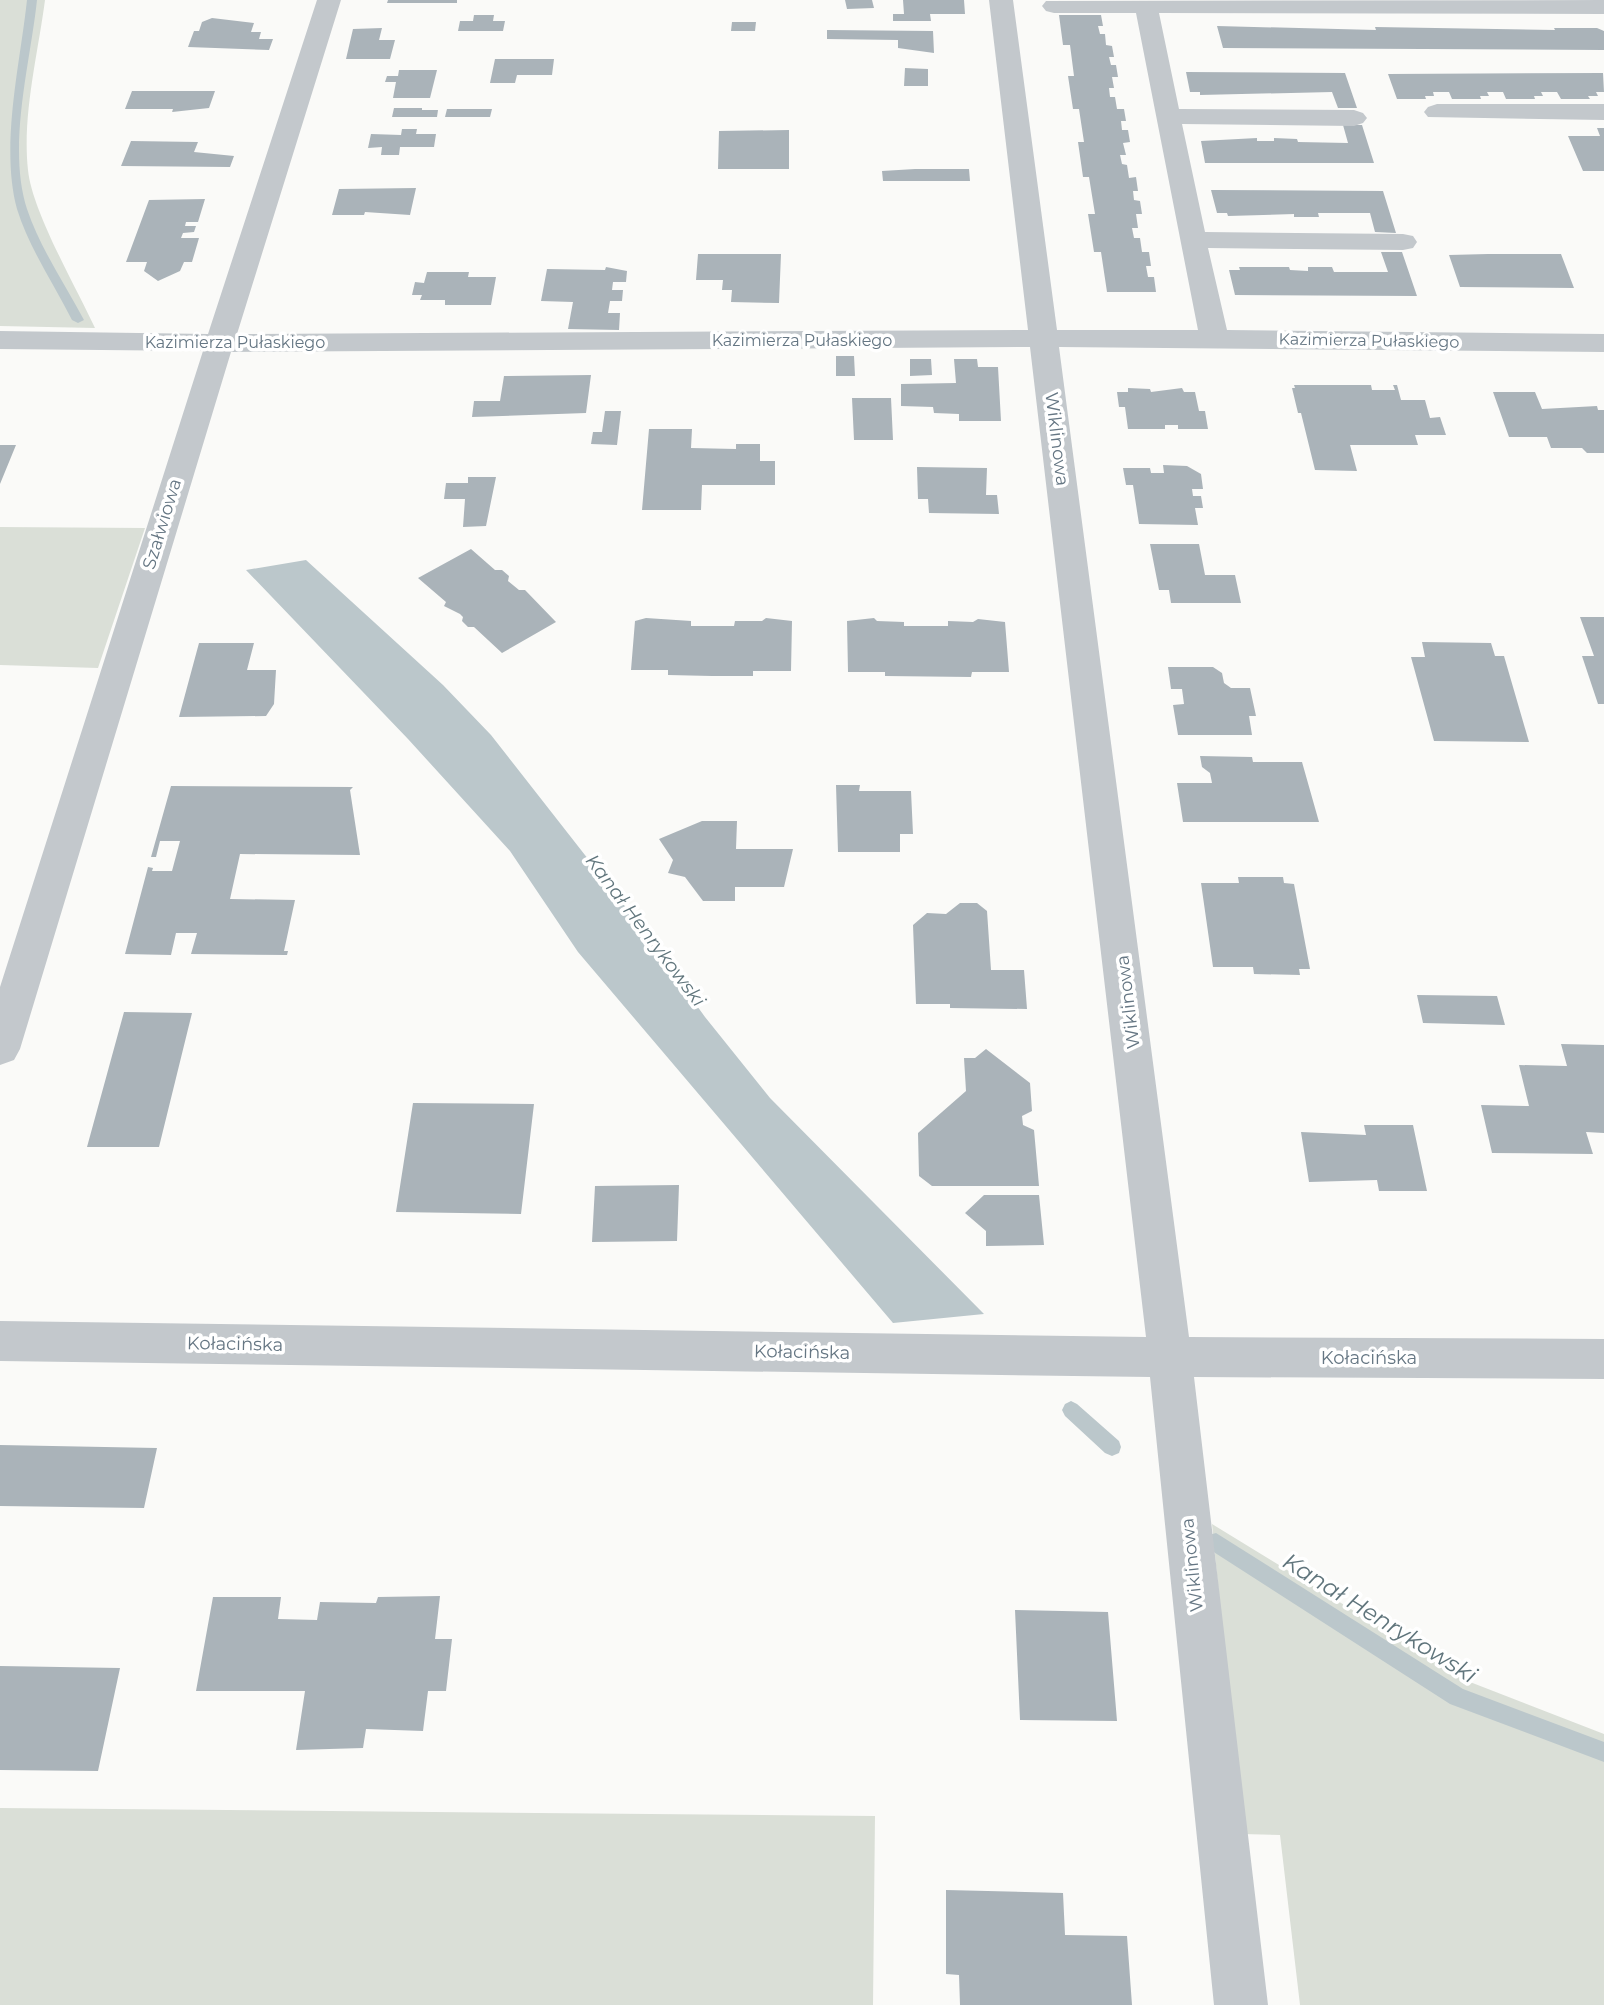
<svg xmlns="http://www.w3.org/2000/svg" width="1604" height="2005" font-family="Montserrat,sans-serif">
	<rect width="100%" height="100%" fill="#fafaf8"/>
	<!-- green -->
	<path fill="#dadfd7" d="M0,0H45C38,54 22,115 28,170C32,211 76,287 95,328L0,326Z
		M0,527L145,528L98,668L0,665Z
		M1212,1524L1470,1682L1604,1734V2005H1300L1280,1835L1242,1834Z
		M0,1808L875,1816L873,2005H0Z"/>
	<!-- water -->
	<path fill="#bbc7cb" d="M306,560L443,685L491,735L628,910L705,1017L770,1098L984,1314L893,1323L578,952L510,851L408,739L246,570Z"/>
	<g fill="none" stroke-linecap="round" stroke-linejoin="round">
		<!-- stream -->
		<path fill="#bbc7cb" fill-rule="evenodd" d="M27,0H37C30,65 7,146 27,209C40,248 65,284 84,320L78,323L72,320C54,284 29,248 17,209C0,146 20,65 27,0Z
			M1071,1401L1077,1404L1119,1441L1121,1447L1119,1453L1112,1456L1105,1453L1065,1416L1062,1410L1065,1404Z
			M1216,1533L1463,1689L1604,1742V1762L1450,1704L1209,1549L1206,1542L1209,1535Z"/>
	</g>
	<!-- building -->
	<path fill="#aab3b9" d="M388,0H457V3H387Z
		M845,0H872L874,8L847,9Z
		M903,0H964L965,14H930L931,21H893V14H904Z
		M474,15H494L493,21H505L503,31H458L460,21H473Z
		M1059,15H1101L1103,26H1098L1100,34H1105L1106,45L1112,46L1114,57H1109L1111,65H1116L1118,77H1112L1114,88H1109L1110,97H1115L1117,109H1124L1126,121H1121L1122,130H1128L1130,142L1123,143L1126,155H1120L1122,164L1127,165L1129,178L1136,177L1138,191H1133L1134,200L1140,201L1142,214H1136L1138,228H1132L1134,238H1140L1142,252H1149L1151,266H1146L1148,277H1154L1156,292H1107L1101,252H1094L1088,214H1095L1089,177H1083L1078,142H1084L1079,109H1073L1068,76H1074L1070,45H1063Z
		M212,18L254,23L251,32H261L259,39H273L269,50L188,47L194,31H199L202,22Z
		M732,22H756L755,31H731Z
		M1217,26L1376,30L1375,27L1555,30L1554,28H1597L1604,31V50L1223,48Z
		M382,28L379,40H395L390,59H346L353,29Z
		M827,30L933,31L934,53L898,48V40L827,39Z
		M495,59H554L552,75H517L515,83H490Z
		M905,68L928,69V86H904Z
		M399,70H437L430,98H393L396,82H385L387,76H398Z
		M1186,72L1345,73L1357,108H1338L1332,92L1200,95V92H1190Z
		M1603,73L1604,92H1596L1598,96H1588L1590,99H1561L1557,92H1541L1543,96H1534L1535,99H1506L1503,92H1487L1489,96H1480L1481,99H1452L1449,92H1433L1434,96H1425L1426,99H1397L1388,74Z
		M132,91H215L209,108L172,112L173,109H125Z
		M394,108H422V110H438L437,117H392Z
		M447,109H492L490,117H445Z
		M1343,125H1362L1374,163H1205L1201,141L1257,138V141H1274V138L1297,139L1298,142L1348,143Z
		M1597,128H1604V171H1583L1568,136H1600Z
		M402,129H417L416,134H436L434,147H400L399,155H381L382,147L368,148L371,134L401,135Z
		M789,130V169H718L719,131Z
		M131,141L198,142L194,152L234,156L230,167L121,166Z
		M915,169H969L970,181H883L882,171Z
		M416,188L410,215L365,212L364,215H332L339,189Z
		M1211,190L1383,191L1396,233L1375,232L1370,213H1318L1319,217H1294V214L1228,216L1227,213H1217Z
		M205,199L198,222H186L185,226H196L194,232L183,233L181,238H199L192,262H184L180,271L158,281L144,271L147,262H126L149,200Z
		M1381,252H1402L1417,296L1235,295L1229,270H1240L1239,267H1289L1290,270L1308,271V267H1332L1334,272H1388Z
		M698,254H781L779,303L731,302L732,290H722L723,280H696Z
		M1488,254H1561L1574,288L1460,287L1449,255Z
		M606,267L627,271L626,282H613L612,290H623L622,301H610L608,313H620L619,330L568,329L573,302L541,301L547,269L605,270Z
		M427,272H469L468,277H496L491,305H445V300H420L422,295H412L415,282L424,283Z
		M836,356H854L855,376H836Z
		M910,359H931L932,375L910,376Z
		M954,359H977L978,367H998L1001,421H959V414L934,413L933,407L901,406V384L956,383Z
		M591,375L586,413L472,417L474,401H500L504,376Z
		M1294,385H1371L1372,390H1395L1393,385H1397L1401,400H1425L1430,418L1440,417L1446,435H1415L1418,445H1350L1357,471L1315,470L1301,413H1298L1292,388H1295Z
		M1128,388L1150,389L1151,392L1182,388L1184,392H1195L1199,411H1205L1208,429H1178V425H1165V429H1128L1125,407H1119L1117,392H1128Z
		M1493,392H1535L1542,409L1597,406L1598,410H1604V453H1587L1582,448H1551L1547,437H1509Z
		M852,398H891L893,440H854Z
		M605,411H621L617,445L591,444L593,432H602Z
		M649,429H692L691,448L736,449V444H760V461H775V485H702L701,510H642Z
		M0,445H16L0,484Z
		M1163,465L1187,466L1201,474L1203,489H1192L1193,496H1201L1203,508H1195L1198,525L1139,524L1133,485H1126L1123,468H1150L1151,473H1164Z
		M917,467L987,468L986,495H997L999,514L929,513L928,499H918Z
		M468,477H496L486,526L463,527L465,499H444L446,483H468Z
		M1150,544H1199L1205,575H1235L1241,603H1171L1169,590H1159Z
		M471,549L495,570H502L509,576L508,581L519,590H525L556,622L502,653L474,627H468L462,621L463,617L460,614L444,606L446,602L418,578Z
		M1580,617H1604V704H1598L1582,656H1594Z
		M646,618L691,621V626H734L735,621H762L766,618L792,621L791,671H753V676H712L668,675V670H631L635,621Z
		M874,618L877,621L904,622V626H948V621L973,622L978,619L1005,622L1009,672H972L971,677L885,676V672H848L847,621Z
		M1422,642L1491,643L1495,656H1504L1529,742L1434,741L1411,657H1425Z
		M199,643H254L247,670H276L274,704L266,716L179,717Z
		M1168,667H1213L1222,673L1224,683L1231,688H1250L1256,716H1249L1252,735H1178L1173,705L1184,704L1182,689H1171Z
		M1200,756L1252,757L1253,762H1302L1319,822H1183L1177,783H1212L1210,773L1202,767Z
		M836,785H860L859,791H911L913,834H900V852H838Z
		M171,786L353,787L350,790L360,855L240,854L230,899L295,900L284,951H288L287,955L191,954L197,933H176L171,955L125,954L148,867L153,868L152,871H172L180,841H160L156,857H151Z
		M702,821H737L736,849H793L784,887H735V901H703L685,877L668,873L673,860L659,839Z
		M1238,877H1283L1284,883L1294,884L1310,969H1299L1300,975L1254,974L1253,967H1213L1201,883H1239Z
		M960,903H977L987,911L991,970H1024L1027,1009L950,1008V1004H916L913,925L927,913L946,914Z
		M1417,995L1497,996L1505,1025L1423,1023Z
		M124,1012L192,1013L159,1147H87Z
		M1561,1044L1604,1045V1133L1586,1132L1593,1154L1492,1153L1481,1105L1529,1106L1519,1065L1567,1066Z
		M986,1049L1030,1083L1032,1111L1022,1116L1023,1125L1034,1130L1039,1186H932L919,1176L918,1133L966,1091L964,1058H975Z
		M413,1103L534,1104L521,1214L396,1212Z
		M1364,1125H1413L1427,1191H1379L1377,1180L1309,1182L1301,1132L1366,1135Z
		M679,1185L677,1241L592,1242L595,1186Z
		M984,1195H1039L1044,1245L986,1246V1231L965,1213Z
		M0,1445L157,1448L144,1508L0,1506Z
		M440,1596L435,1639H452L446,1691H428L423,1731L366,1729L363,1748L296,1750L305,1691H196L213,1597H281L278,1619L317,1620L320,1602L376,1603L378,1597Z
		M1015,1610L1108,1612L1117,1721L1020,1720Z
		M0,1666L120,1668L98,1771L0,1770Z
		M946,1890L1063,1893L1065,1935L1127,1936L1132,2005H960L959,1975L946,1974Z"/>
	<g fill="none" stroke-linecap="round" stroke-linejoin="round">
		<!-- minor -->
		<path fill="#c3c8cc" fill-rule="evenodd" d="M317,0H341L237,334L1028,330L989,0H1013L1057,330H1198L1136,13H1054L1046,11L1042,6L1046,1L1604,0V14L1159,13L1179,109L1354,110L1363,113L1367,118L1363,123L1354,126L1182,124L1205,232L1403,234L1413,236L1417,242L1413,248L1403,250L1208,248L1227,330L1604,334V352L1059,347L1189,1337L1604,1339V1379L1194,1377L1268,2005H1214L1150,1377L0,1361V1321L1146,1337L1030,347L231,352L20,1049L14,1060L0,1065V987L203,351L0,349V331L208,334Z
			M1437,104H1604V120L1428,117L1424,112L1428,107Z"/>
	</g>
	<g text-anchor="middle" stroke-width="7" stroke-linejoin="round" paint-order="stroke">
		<!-- far-street labels -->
		<g font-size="16" fill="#657683" stroke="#fff">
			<text x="802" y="346">Kazimierza Pułaskiego</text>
			<text transform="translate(1369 340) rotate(1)" y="6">Kazimierza Pułaskiego</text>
			<text x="235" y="348">Kazimierza Pułaskiego</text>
		</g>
		<!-- street labels -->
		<g font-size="18" fill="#657683" stroke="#fff">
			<text transform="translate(1057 439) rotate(83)" y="6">Wiklinowa</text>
			<text transform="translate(162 524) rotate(-73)" y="6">Szałwiowa</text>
			<text transform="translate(1128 1002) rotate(-97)" y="6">Wiklinowa</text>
			<text transform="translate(235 1344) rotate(1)" y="6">Kołacińska</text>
			<text transform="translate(802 1352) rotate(1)" y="6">Kołacińska</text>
			<text x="1369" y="1364">Kołacińska</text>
			<text transform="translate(1192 1565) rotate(-96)" y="6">Wiklinowa</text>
		</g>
		<!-- water labels -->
		<g font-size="19" font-style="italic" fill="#60757c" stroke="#fff">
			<text transform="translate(646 930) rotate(53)" y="7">Kanał Henrykowski</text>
		</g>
		<!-- near-water labels -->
		<g font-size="23" font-style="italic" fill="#60757c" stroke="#fff">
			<text transform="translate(1380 1618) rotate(32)" y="8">Kanał Henrykowski</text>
		</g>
	</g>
</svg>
